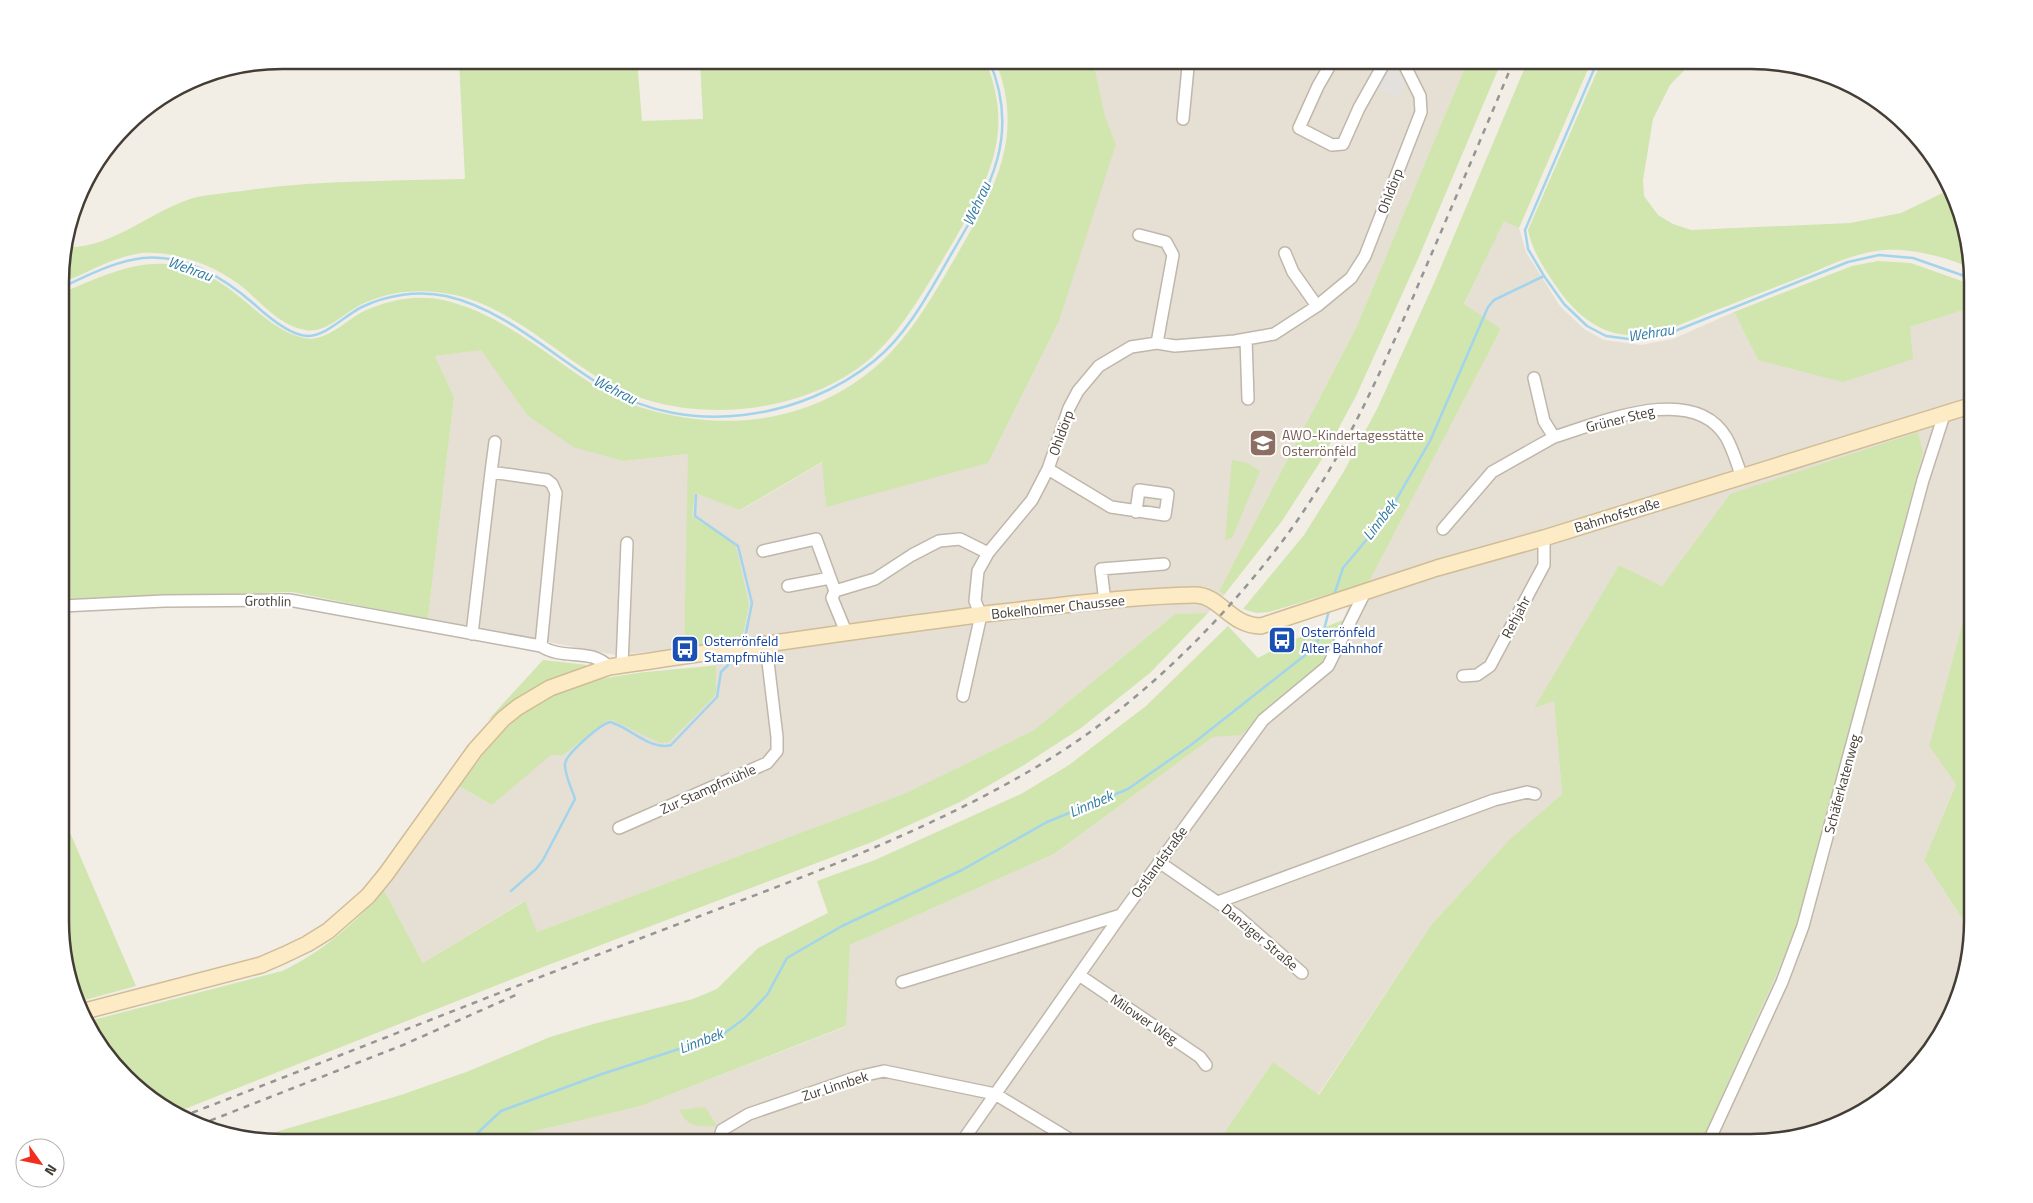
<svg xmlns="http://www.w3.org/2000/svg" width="2033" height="1203" font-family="'Titillium Web',sans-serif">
	<rect width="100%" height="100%" fill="#f2ede5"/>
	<!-- residential -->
	<path fill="#e6dfd4" d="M1093,60H1468L1356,328L1219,591L1224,595L1208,613L1175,614L1034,730L906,793L537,932L524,901L423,963L384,890L459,786L492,805L551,754L563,755L607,721L612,720L665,743L716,692V645L742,641L749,604L734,543L692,516L695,493L741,510L823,462L826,506L1116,144L1105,116Z
		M1504,220L1519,228L1526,252L1560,306L1584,329L1604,340L1641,345L1673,339L1734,312L1758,360L1910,327L1973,307V609L1966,610L1929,746L1956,783L1924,860L1973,935L1943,1032L1908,1078L1862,1113L1765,1143H1701L1785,955L1797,924L1923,453L1730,494L1662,586L1619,565L1535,707L1554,700L1562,794L1510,839L1431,925L1318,1095L1273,1062L1217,1143H496L498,1140L641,1106L845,1027L850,945L1054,854L1213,737L1241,734L1343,620L1356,586L1369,582L1501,329L1464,305Z
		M481,349L527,415L624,461L689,454L684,648L616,655L428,619L454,397L435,356Z"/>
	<!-- green -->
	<path fill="#d1e5af" d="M459,60H637L642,121L703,119L700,60H985C1016,132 988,182 952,244C929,282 907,324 874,355C808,416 686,427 609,384C558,356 513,308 455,295C423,288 390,290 360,305C343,314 325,334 305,330C278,325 260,301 240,285C214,265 175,251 142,253C115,256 87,273 62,283L64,247C113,250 151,209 197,197C212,194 227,193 242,191C316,180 391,181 465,179Z
		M995,60H1093L1105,116L1116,144L1059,321L988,463L826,507L822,462L740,510L695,493L692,516L734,543L736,547L749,604L742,641L684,648L688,454L624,461L573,447L527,415L481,350L435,356L454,397L428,619L292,592L62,599V293C127,265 173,244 236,294C257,310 277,332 304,338C326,343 346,320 364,311C388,300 417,294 443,300C505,314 552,361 605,392C621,402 639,407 657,412C736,432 817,419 879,364C913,333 935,292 958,253C995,188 1026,135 995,60Z
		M1468,60H1502L1418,259L1356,396L1322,459L1282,521L1224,595L1219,591L1356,328Z
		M1528,60H1592L1519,228L1504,221L1464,304L1501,329L1369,582L1269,612L1256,613L1243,609L1304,535L1343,473L1378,407L1435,281Z
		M1602,60H1694L1670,85L1653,119L1643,180L1644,196L1658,215L1673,224L1691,230L1850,223L1901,213L1949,190L1973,269C1948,257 1905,246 1877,251C1853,254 1830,265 1809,274C1775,287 1740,301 1706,314C1682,324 1656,336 1630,335C1602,335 1577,315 1561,293C1547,273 1533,254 1528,230Z
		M1878,261L1911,263L1973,285V307L1910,327L1913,359L1843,382L1758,360L1734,312L1852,266Z
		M1918,432L1923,453L1797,924L1785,955L1701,1143H1217L1273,1062L1319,1095L1431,925L1510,839L1562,794L1554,701L1534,708L1619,565L1662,586L1730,494Z
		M1232,460L1247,463L1260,471L1232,538L1225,540Z
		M1973,609V935L1924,860L1956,784L1929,746L1966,610Z
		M1208,613L1150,673L1081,728L1024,765L960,802L872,842L543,967L172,1114L97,1044L89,1021L282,971C324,951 354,924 384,890L423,963L525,901L537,932L906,793L1034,730L1175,614Z
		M1343,620L1325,662L1241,735L1213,737L1054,854L850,945L846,1026L641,1106L498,1140L496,1143H282L252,1139L401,1095L469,1071L550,1037L597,1023L693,999L717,989L758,948L828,913L817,881L875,860L1021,794L1069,765L1146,706L1228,626L1258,658L1288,642Z
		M543,660L587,665L588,668L530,692L488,720Z
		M716,665V692L713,698L669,742L660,743L612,720L607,721L563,755H551L492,805L459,786C479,760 499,732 525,712C577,671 653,673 716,665Z
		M62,814L136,986L81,1001L62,950Z
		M705,1107L717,1126C697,1126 690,1129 679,1110Z"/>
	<!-- parking -->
	<path fill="#e3e0dd" d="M1387,65L1401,71L1399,75L1407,79L1399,98L1377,89Z"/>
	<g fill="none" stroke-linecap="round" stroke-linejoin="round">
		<!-- stream -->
		<path stroke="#a3d4ed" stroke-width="2.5" d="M1598,60L1525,230L1528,249L1544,276L1564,304L1587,326L1606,336L1629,339L1670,333L1848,262L1879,255L1913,258L1973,279
			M62,287C87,276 115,261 143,258C185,254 224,278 254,304C267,316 289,335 307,336C327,336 345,315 362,307C387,295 418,290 446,296C507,310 553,357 606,388C688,437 801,420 874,361C908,334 931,289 953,251C991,186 1021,135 989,60
			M696,495L695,516L738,546L752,603L745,638
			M1334,595L1343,568L1388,514L1430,441L1488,307L1494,300L1544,276
			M511,891L536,869L543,860L575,799C572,789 565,776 565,765C564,755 601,724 610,722C630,727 650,751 671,745L717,697L721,672L729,664
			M467,1143L501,1111L602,1074L722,1035L745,1018L767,995L787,958L842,926L962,870L1047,822L1128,789L1191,745L1309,652L1323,634L1329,610"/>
		<!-- minor casing -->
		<g stroke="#c0b7ab" stroke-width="14">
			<path id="minor" d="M1333,60L1318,86L1299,128L1332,145L1343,144L1359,108L1386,60
				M1183,119L1188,67L1185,60
				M1139,235L1166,242L1173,255L1157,343
				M1285,253L1293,272L1317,306
				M1246,339L1248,399
				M1534,378L1544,421L1554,437C1600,423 1693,382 1726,437C1733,449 1737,464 1742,477
				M1048,469L1111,507L1165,515L1168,494L1139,490L1136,512
				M491,472L495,442
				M1443,529L1492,472L1554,437
				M763,551L816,539L835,591L832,598L846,632
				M788,586L830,578
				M835,591L875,579L912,555L939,541L960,539L988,553
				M1105,602L1101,569L1164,564
				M62,606L164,601L289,600L541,646C563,661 591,647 609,667
				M472,634L491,472L547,480L552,484L556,493L541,646
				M622,665L627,543
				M1463,676L1477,675L1490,666L1544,565V538
				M963,696L981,615L975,601L978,571L988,553L1032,500L1048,469L1069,408L1078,391L1099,366L1131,347L1157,343L1175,346L1235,341L1274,334L1317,306L1351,278L1365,256L1421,112L1420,96L1402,60
				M619,828L767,763L777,751V737L766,645
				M1159,862L1236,915L1302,973
				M1218,902L1494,800L1527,792L1535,794
				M1079,975L1200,1057L1206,1065
				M902,982L1121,915
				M718,1143L722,1130L749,1114L857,1077L884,1071L995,1094L1076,1143
				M961,1143L1121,915L1263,720L1328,666L1365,592
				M1708,1143L1782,982L1803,926L1923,480L1944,415"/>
		</g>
		<!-- secondary casing -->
		<g stroke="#d0bd97" stroke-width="18">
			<path id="secondary" d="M85,1011L261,965L284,955L307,944L328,931L368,896L386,874L475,750L503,719L518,707L550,688L609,667C740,648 871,628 1002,612C1066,605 1131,596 1195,595C1220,595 1230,626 1261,626L1437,568L1544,538L1973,405"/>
		</g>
		<!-- minor -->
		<use href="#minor" stroke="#fff" stroke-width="11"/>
		<!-- secondary -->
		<use href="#secondary" stroke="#fcebc5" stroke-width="15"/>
		<!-- rail -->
		<path stroke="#959595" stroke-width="2.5" stroke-dasharray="6 6" stroke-linecap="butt" d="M181,1117C327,1061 472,1003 618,947C758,893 903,845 1033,769C1131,712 1216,629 1284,539C1344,458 1383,368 1422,276C1453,204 1484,132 1514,60
			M199,1125L403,1045L518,994"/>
	</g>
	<!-- icons -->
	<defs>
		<g id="school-square" transform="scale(1.4375)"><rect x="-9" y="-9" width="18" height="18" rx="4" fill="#8d6e63" stroke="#fff"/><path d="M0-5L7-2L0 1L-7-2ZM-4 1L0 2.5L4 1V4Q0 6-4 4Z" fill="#fff"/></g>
		<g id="bus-square" transform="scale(1.4375)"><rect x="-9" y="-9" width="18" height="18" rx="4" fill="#1a4fb4" stroke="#fff"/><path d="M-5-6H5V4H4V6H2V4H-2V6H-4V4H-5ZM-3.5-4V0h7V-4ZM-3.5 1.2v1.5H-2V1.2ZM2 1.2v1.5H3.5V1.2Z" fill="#fff"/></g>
	</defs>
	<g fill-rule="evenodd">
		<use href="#school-square" x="1263" y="443"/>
		<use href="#bus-square" x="1282" y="640"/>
		<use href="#bus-square" x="685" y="649"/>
	</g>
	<g text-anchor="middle" stroke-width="4.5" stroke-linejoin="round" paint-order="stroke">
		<!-- street labels -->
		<g font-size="14" fill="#443d35" stroke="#fff">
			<text transform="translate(1390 191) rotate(-69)" y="5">Ohldörp</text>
			<text transform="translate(1620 419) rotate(-14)" y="5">Grüner Steg</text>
			<text transform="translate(1061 433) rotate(-70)" y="5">Ohldörp</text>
			<text transform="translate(1617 515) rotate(-17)" y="5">Bahnhofstraße</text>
			<text transform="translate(268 601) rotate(1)" y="5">Grothlin</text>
			<text transform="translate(1058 607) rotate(-6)" y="5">Bokelholmer Chaussee</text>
			<text transform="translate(1516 617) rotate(-62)" y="5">Rehjahr</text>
			<text transform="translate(1842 784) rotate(-75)" y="5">Schäferkatenweg</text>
			<text transform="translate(708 789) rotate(-24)" y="5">Zur Stampfmühle</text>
			<text transform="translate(1159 862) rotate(-54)" y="5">Ostlandstraße</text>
			<text transform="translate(1260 937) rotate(40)" y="5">Danziger Straße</text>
			<text transform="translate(1144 1019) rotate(34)" y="5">Milower Weg</text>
			<text transform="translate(835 1086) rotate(-18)" y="5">Zur Linnbek</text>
		</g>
		<!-- education labels -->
		<g font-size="14" fill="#785e54" stroke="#fff" text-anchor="start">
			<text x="1282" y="440">AWO-Kindertagesstätte<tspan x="1282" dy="16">Osterrönfeld</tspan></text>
		</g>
		<!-- transit labels -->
		<g font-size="14" fill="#164399" stroke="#fff" text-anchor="start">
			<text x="1301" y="637">Osterrönfeld<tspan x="1301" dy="16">Alter Bahnhof</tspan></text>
			<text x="704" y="646">Osterrönfeld<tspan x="704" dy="16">Stampfmühle</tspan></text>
		</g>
		<!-- water labels -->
		<g font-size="15" font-style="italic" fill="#317ca4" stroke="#fff">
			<text transform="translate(977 204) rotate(-65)" y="5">Wehrau</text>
			<text transform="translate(190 269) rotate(20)" y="5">Wehrau</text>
			<text transform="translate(1651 333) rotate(-9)" y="5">Wehrau</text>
			<text transform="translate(615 390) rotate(27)" y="5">Wehrau</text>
			<text transform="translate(1380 520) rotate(-53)" y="5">Linnbek</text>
			<text transform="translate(1091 804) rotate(-23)" y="5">Linnbek</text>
			<text transform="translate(701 1041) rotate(-21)" y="5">Linnbek</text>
		</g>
	</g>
	<!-- crop -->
	<path d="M0 0H2033V1203H0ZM282 69H1751A213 213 0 0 1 1964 282V921A213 213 0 0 1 1751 1134H282A213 213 0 0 1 69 921V282A213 213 0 0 1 282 69Z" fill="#fff" fill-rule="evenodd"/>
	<path fill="none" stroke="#443d35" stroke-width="2.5" d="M282 69H1751A213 213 0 0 1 1964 282V921A213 213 0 0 1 1751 1134H282A213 213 0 0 1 69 921V282A213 213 0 0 1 282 69Z"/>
	<!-- north arrow -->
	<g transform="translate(40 1163) rotate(123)"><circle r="24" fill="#ffffff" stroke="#b4b1ae"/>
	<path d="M0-4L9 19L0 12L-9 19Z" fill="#f22d1d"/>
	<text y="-8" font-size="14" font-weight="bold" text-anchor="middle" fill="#443d35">N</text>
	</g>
</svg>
